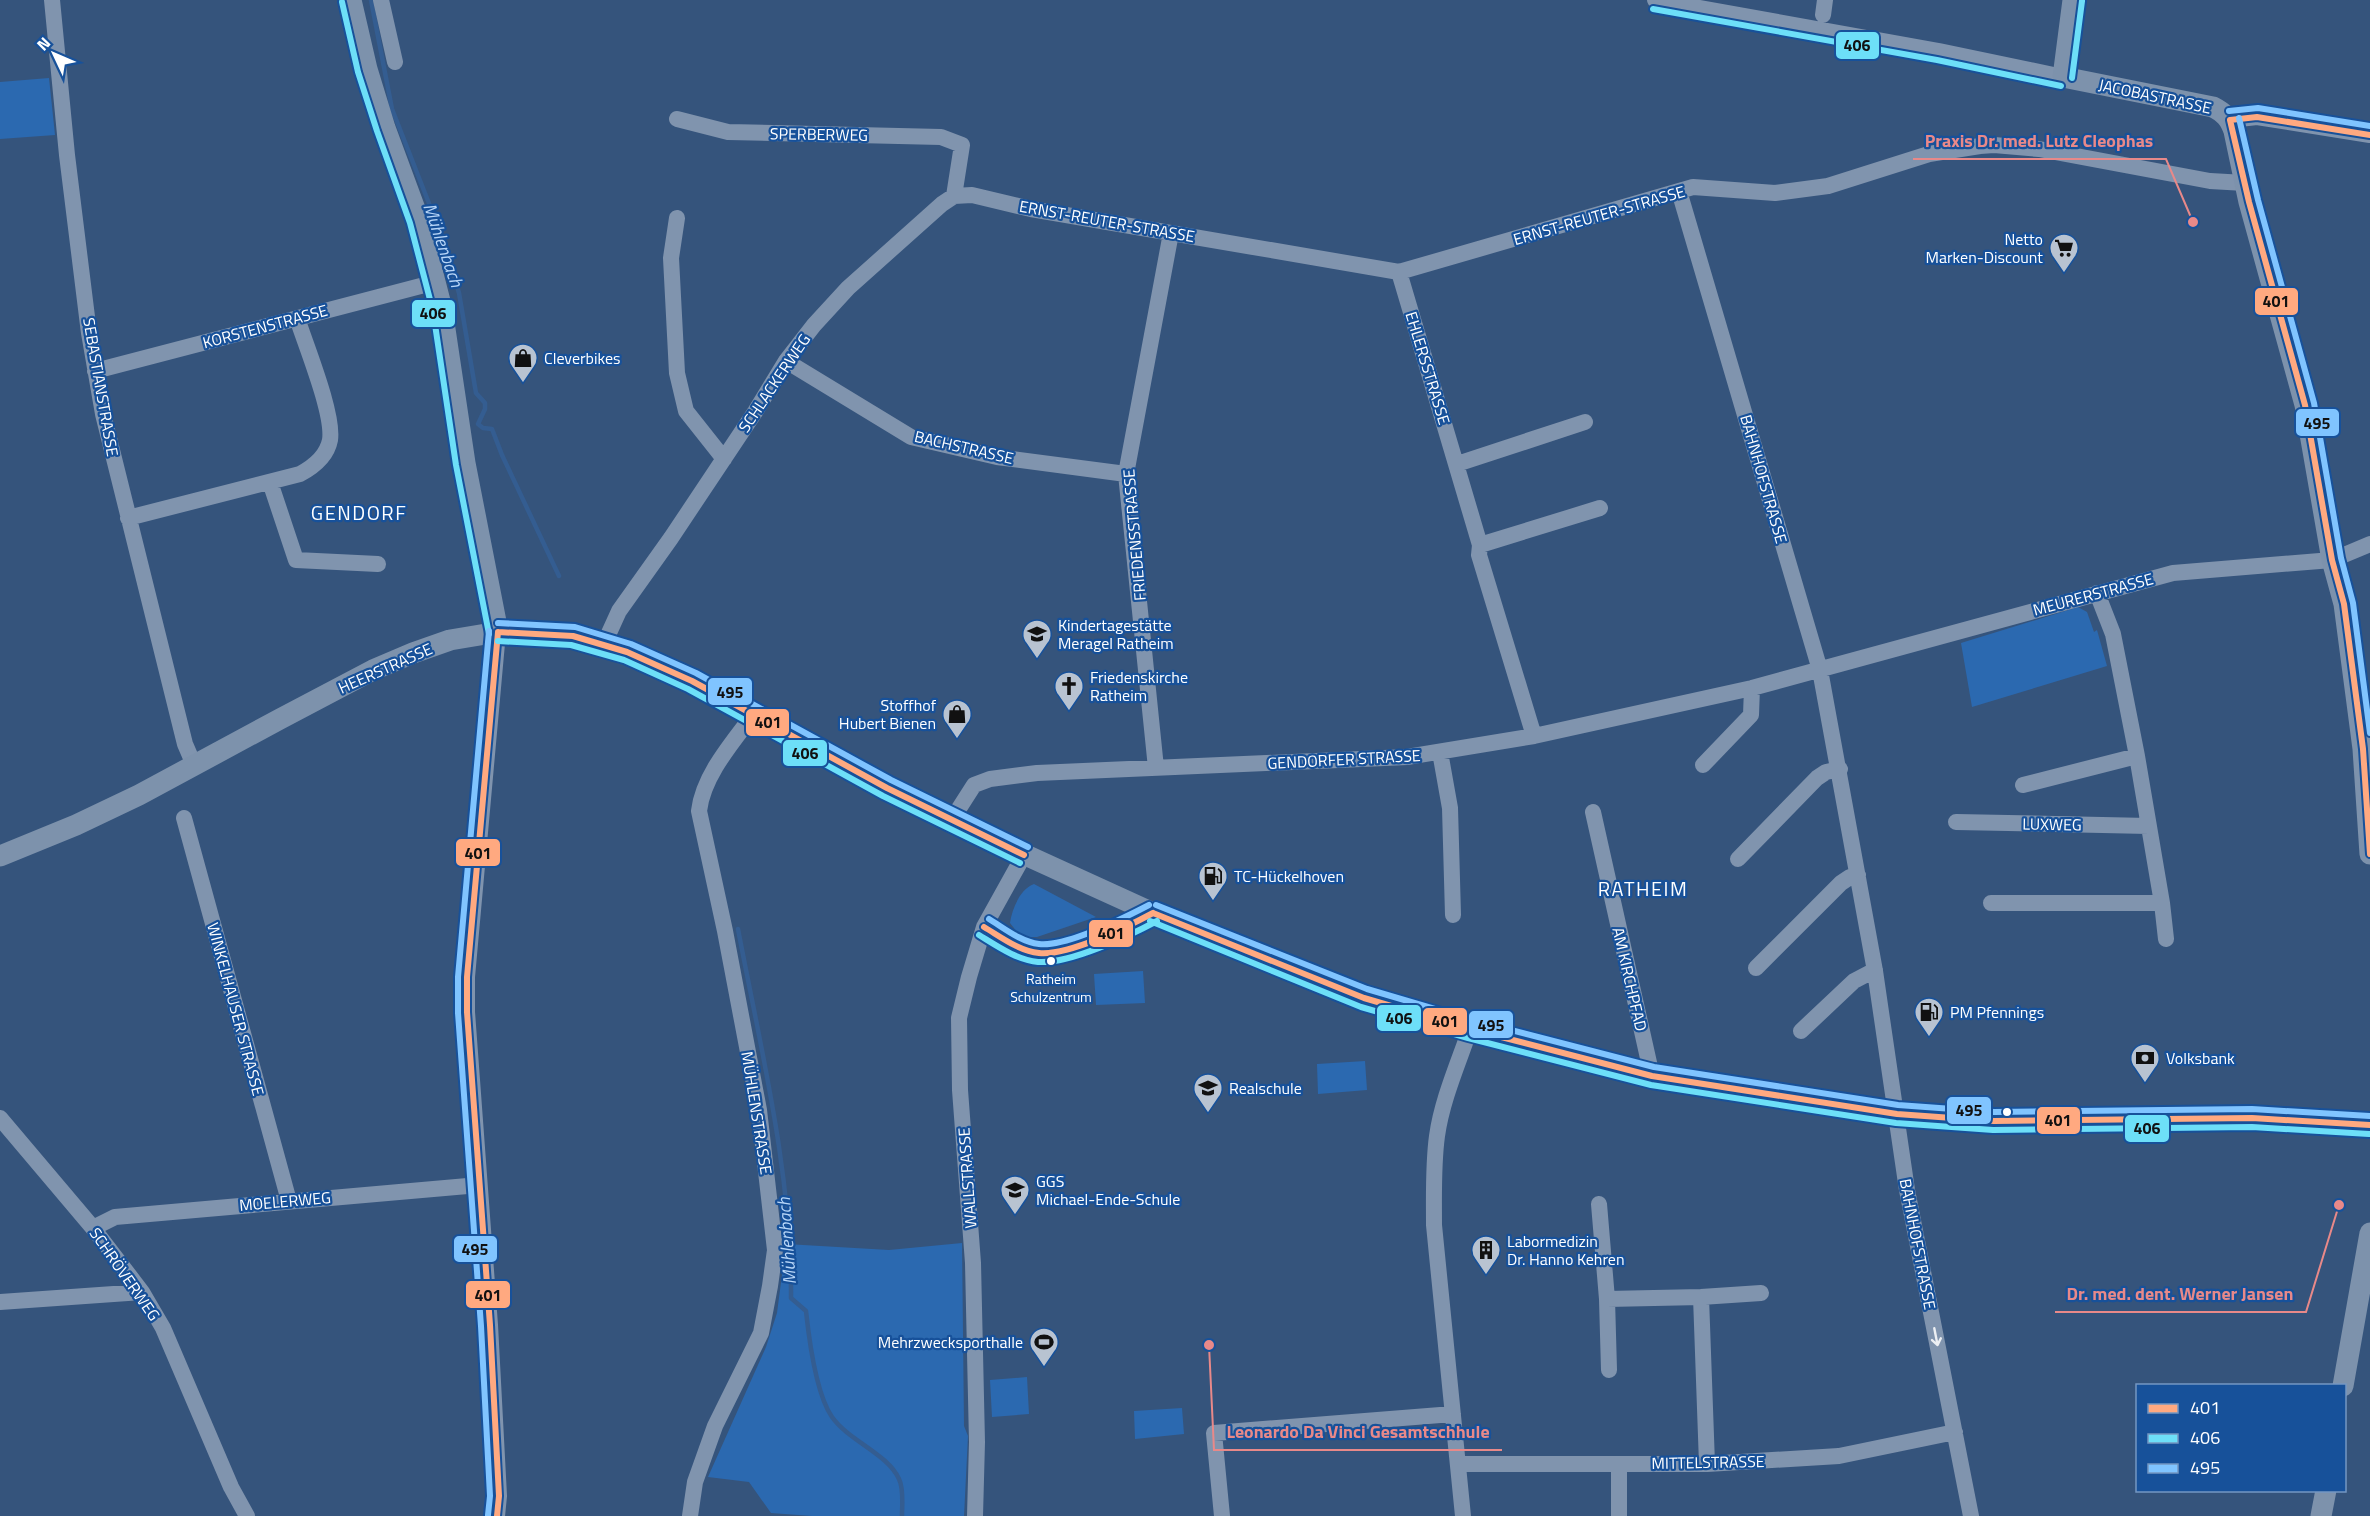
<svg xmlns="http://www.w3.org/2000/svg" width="2370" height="1516" font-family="'Titillium Web',sans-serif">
	<rect width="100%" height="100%" fill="#35547c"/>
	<!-- green -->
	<path fill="#2b69b0" d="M49,78L55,135L0,139V82Z
		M2078,607L2087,612L2094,632L2097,630L2107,666L1972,707L1961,643Z
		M1034,884L1096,917L1037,937H1021L1010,923C1012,909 1020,889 1034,884Z
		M1143,971L1145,1003L1096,1005L1094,974Z
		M1365,1061L1367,1090L1318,1094L1317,1064Z
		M962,1243L964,1426L968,1436L964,1516H812L771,1513L749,1482L708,1477L766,1347L777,1313L786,1244L889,1250Z
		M1027,1377L1029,1414L992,1417L990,1380Z
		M1182,1408L1184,1434L1135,1439L1134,1411Z"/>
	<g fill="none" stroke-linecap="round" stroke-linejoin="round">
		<!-- stream -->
		<path stroke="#345d91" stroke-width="4.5" d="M371,0L392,109L441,234L459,293L476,393L485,403V409L478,424L483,428L492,429L502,455L559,576
			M738,929C761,1050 792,1174 791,1298L806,1311C809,1339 816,1394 832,1417C849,1441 888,1454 899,1479C904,1489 902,1505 902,1516"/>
		<!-- minor -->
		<path stroke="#8094ae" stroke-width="16" d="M52,0L67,155L89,333L103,414L185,744L194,765
			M381,0L395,62
			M1655,0L1939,51L2063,77
			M1823,15L1825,0
			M2230,120L2257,117L2370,135
			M1679,191L1820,670L1875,971L1907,1190L1971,1516
			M954,196L972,195L1031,209L1399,272L1693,187L1775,193L1828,186L1929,154L1980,146L1994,145L2039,149L2210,181L2245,183
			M677,218L671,258L677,373L686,411L724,459
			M1399,272L1480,545L1479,555L1534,736
			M786,361L911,437L997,457L1126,474
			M95,371L436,282
			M1457,464L1585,422
			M270,482L296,560L378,564
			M128,518L300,474C313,467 327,456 330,440C334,414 306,346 297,318
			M1480,545L1600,508
			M2097,593L2113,634L2137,756L2162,903L2166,939
			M604,644L619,611L671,538L755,412L786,361L814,325L848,288L942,204L954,196L962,145L941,137L728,132L677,119
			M1440,752L1450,808L1453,915
			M1703,765L1751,715L1752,688
			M1156,768L1126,474L1171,233
			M2023,785L2137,756
			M1593,812L1652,1076
			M184,818L289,1201
			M951,821L974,785L990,779L1037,773L1407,757L1534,736L1752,688L2173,573L2332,560L2370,544
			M1956,822L2149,826
			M1738,859L1817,778L1826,772L1840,769
			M1991,903H2162
			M1756,968L1841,883L1850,877L1858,875
			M1801,1031L1854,981L1875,970
			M0,1118L93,1228L142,1292L163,1328L231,1487L247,1516
			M1599,1204L1607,1299L1609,1370
			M93,1228L115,1217L479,1185
			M1701,1297L1707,1464
			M1607,1299L1701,1297L1761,1293
			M0,1302L142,1292
			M1458,1464H1707L1839,1456L1955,1432
			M1619,1464V1516
			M497,1516L499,1496L490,1325L467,1012V977L498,632
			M690,1516L695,1482L715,1426L761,1333L770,1286L775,1250L759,1110L725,931L699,811C703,776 732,743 753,715
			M975,1516L977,1442L973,1263L960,1090L959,1018L969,977L984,927L1024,855
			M1222,1516L1214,1433L1453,1414
			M1463,1516L1434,1225C1434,1195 1433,1165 1437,1136C1442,1100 1458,1064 1470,1029"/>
		<!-- major -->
		<path stroke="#7d92ac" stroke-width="21" d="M351,0L367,69L385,128L419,220L442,309L465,463L498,632
			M2073,0L2063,77L2213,107C2225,113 2230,119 2234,131L2249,202L2305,405L2332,560L2344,604L2363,749L2370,854
			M0,856L76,825L139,795L280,719L373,670L413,653L450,640L498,632L573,636L627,652L692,681L951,821L1153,913L1364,998L1470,1029L1652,1076L1897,1114L1994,1121L2252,1118L2370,1125
			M2343,1386L2370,1233
			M2321,1516L2326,1490"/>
		<!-- bus-1 casing -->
		<g stroke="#17519a" stroke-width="10">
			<path id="bus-1" d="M2230,120L2249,202L2305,405L2332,560L2344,604L2363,749L2370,854
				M2230,120L2257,117L2370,135
				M498,632L573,636L627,652L692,681L887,788L1024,855
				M1153,913L1364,998L1470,1029L1652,1076L1897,1114L1994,1121L2252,1118L2370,1125
				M984,927C1001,937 1019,951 1039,953C1068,956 1127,927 1153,913
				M497,1516L499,1496L490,1325L467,1012V977L498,632"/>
		</g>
		<!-- bus-2 casing -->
		<g stroke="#17519a" stroke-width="10">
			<path id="bus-2" d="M342,2L358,72L377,131L410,223L433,311L456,465L489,634
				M1653,9L1937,60L2061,86
				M2072,78L2082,1
				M498,641L571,645L624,660L688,689L883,796L1020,863
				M1150,921L1361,1007L1468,1038L1651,1085L1896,1123L1993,1130L2252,1127L2369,1134
				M979,935C997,946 1017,960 1038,962C1070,964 1129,936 1157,921"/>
		</g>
		<!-- bus-3 casing -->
		<g stroke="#17519a" stroke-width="10">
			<path id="bus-3" d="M2229,111L2258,108L2370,126
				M2239,118L2258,200L2314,403L2341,558L2353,603L2370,733
				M498,623L575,627L631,644L696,673L891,780L1028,847
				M1156,905L1367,989L1472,1020L1654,1067L1898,1105L1994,1112L2252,1109L2370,1116
				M989,919C1004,928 1021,942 1039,944C1066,947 1124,918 1149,905
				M488,1515L490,1496L481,1326L458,1013V977L489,631"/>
		</g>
		<!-- bus-1 -->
		<use href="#bus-1" stroke="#ffa980" stroke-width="6"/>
		<!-- bus-2 -->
		<use href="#bus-2" stroke="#6ddff8" stroke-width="6"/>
		<!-- bus-3 -->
		<use href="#bus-3" stroke="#80c4ff" stroke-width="6"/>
	</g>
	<!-- one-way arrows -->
	<defs><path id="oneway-shaft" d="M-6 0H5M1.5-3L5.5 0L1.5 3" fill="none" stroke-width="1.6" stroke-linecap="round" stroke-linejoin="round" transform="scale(1.5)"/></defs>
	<use stroke="#eceff3" href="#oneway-shaft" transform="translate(1936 1337) rotate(79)"/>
	<!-- icons -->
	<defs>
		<g id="supermarket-pin" transform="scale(1.5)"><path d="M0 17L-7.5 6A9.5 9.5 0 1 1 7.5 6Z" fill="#b8c3d1" stroke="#17519a"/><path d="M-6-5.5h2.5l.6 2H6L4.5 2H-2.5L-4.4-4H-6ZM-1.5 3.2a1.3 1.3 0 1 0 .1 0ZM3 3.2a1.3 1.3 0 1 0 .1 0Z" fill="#111"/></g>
		<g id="shop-pin" transform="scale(1.5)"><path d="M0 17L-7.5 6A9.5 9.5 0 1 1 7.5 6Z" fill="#b8c3d1" stroke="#17519a"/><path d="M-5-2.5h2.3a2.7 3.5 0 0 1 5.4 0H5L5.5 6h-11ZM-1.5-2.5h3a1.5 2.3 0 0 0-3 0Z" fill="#111"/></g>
		<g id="school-pin" transform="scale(1.5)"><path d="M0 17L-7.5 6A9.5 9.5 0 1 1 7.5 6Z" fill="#b8c3d1" stroke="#17519a"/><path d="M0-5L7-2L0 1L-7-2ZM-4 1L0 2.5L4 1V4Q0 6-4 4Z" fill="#111"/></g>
		<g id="church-pin" transform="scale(1.5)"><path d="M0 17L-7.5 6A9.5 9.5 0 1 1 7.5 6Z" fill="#b8c3d1" stroke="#17519a"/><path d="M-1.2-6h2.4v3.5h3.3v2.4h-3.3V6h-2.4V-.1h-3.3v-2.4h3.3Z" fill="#111"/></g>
		<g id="fuel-pin" transform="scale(1.5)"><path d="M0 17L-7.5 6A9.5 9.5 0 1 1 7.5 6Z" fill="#b8c3d1" stroke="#17519a"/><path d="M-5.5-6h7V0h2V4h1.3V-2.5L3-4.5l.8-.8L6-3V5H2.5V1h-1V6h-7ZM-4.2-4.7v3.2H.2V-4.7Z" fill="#111"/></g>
		<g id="bank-pin" transform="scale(1.5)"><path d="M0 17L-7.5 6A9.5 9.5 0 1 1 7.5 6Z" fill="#b8c3d1" stroke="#17519a"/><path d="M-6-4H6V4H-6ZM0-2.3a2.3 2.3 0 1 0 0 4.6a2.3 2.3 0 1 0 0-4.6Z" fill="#111"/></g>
		<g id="building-pin" transform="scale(1.5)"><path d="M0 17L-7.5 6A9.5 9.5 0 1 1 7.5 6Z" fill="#b8c3d1" stroke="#17519a"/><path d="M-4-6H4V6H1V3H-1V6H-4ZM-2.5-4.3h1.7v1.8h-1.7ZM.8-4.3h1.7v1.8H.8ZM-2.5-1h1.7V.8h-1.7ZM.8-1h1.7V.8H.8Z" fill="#111"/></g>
		<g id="stadium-pin" transform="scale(1.5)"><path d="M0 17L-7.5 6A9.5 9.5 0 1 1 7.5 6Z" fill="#b8c3d1" stroke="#17519a"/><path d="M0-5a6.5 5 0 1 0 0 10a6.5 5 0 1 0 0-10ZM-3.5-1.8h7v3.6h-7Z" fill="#111"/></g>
	</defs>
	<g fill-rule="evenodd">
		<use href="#supermarket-pin" x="2064" y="248"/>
		<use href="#shop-pin" x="523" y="358"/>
		<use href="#school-pin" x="1037" y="634"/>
		<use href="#church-pin" x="1069" y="686"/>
		<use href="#shop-pin" x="957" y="714"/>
		<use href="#fuel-pin" x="1213" y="876"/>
		<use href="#fuel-pin" x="1929" y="1012"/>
		<use href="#bank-pin" x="2145" y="1058"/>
		<use href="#school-pin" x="1208" y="1088"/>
		<use href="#school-pin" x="1015" y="1190"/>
		<use href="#building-pin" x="1486" y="1250"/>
		<use href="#stadium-pin" x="1044" y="1342"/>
	</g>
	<!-- markers -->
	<g fill="#fff" stroke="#17519a" stroke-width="2">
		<circle cx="1051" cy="961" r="5"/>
		<circle cx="2007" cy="1112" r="5"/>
	</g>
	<g text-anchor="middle" stroke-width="4.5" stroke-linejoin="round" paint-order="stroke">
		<!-- bus labels -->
		<g font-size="14" fill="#fff" stroke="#17519a">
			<text x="1051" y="984">Ratheim<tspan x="1051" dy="18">Schulzentrum</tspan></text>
		</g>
		<!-- street labels -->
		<g font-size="16" fill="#fff" stroke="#17519a">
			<text transform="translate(2155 96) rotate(12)" y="6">JACOBASTRASSE</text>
			<text transform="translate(819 134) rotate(1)" y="6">SPERBERWEG</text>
			<text transform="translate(1599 215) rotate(-16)" y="6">ERNST-REUTER-STRASSE</text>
			<text transform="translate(1107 221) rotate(10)" y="6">ERNST-REUTER-STRASSE</text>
			<text transform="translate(265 326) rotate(-15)" y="6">KORSTENSTRASSE</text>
			<text transform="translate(1428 368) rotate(73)" y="6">EHLERSSTRASSE</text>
			<text transform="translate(774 383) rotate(-56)" y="6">SCHLACKERWEG</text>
			<text transform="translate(101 387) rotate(80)" y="6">SEBASTIANSTRASSE</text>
			<text transform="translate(964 447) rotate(13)" y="6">BACHSTRASSE</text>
			<text transform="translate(1764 479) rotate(74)" y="6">BAHNHOFSTRASSE</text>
			<text transform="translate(1134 535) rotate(-95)" y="6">FRIEDENSSTRASSE</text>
			<text transform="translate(2093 594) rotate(-15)" y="6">MEURERSTRASSE</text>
			<text transform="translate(385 668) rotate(-24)" y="6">HEERSTRASSE</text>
			<text transform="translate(1344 759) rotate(-3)" y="6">GENDORFER STRASSE</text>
			<text transform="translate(2052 824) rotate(1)" y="6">LUXWEG</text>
			<text transform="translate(1630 979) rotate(77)" y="6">AM KIRCHPFAD</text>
			<text transform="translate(236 1009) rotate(75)" y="6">WINKELHAUSER STRASSE</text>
			<text transform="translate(757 1113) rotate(81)" y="6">MÜHLENSTRASSE</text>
			<text transform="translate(967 1178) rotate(-94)" y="6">WALLSTRASSE</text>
			<text transform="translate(285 1201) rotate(-5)" y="6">MOELERWEG</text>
			<text transform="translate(1918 1244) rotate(79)" y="6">BAHNHOFSTRASSE</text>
			<text transform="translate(125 1274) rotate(55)" y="6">SCHRÖVERWEG</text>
			<text transform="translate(1708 1462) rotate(-1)" y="6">MITTELSTRASSE</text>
		</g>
		<!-- poi labels -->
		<g font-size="16" fill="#fff" stroke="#17519a" text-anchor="start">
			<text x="2043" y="245" text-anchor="end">Netto<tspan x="2043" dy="18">Marken-Discount</tspan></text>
			<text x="544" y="364">Cleverbikes</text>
			<text x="1058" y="631">Kindertagestätte<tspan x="1058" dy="18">Meragel Ratheim</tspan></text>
			<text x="1090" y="683">Friedenskirche<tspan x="1090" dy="18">Ratheim</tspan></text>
			<text x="936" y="711" text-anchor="end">Stoffhof<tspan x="936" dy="18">Hubert Bienen</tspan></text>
			<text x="1234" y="882">TC-Hückelhoven</text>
			<text x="1950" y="1018">PM Pfennings</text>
			<text x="2166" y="1064">Volksbank</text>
			<text x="1229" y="1094">Realschule</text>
			<text x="1036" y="1187">GGS<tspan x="1036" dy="18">Michael-Ende-Schule</tspan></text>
			<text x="1507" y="1247">Labormedizin<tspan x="1507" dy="18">Dr. Hanno Kehren</tspan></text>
			<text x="1023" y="1348" text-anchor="end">Mehrzwecksporthalle</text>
		</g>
		<!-- water labels -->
		<g font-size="18" font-style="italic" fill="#b8d6f8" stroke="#17519a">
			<text transform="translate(443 245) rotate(71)" y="6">Mühlenbach</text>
			<text transform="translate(787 1241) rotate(-94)" y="6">Mühlenbach</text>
		</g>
		<!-- quarter labels -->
		<g font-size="20" letter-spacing="1.5" fill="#fff" stroke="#17519a">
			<text x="359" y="520">GENDORF</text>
			<text x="1643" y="896">RATHEIM</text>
		</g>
	</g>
	<!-- callouts -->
	<path fill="none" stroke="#e88989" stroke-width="2" d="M2193 222L2166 159H1913M2339 1205L2306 1312H2055M1209 1345L1214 1450H1502"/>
	<g fill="#e88989" stroke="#17519a" stroke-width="2">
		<circle cx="2193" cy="222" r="6"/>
		<circle cx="2339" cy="1205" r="6"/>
		<circle cx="1209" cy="1345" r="6"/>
	</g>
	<g font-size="18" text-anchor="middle" font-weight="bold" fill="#e88989" stroke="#17519a" stroke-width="4.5" stroke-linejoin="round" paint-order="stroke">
		<text x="2039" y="147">Praxis Dr. med. Lutz Cleophas</text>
		<text x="2180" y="1300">Dr. med. dent. Werner Jansen</text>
		<text x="1358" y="1438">Leonardo Da Vinci Gesamtschhule</text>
	</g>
	<g stroke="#17519a" stroke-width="2">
		<rect x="1835" y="31" width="45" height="29" rx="6" fill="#6ddff8"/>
		<rect x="2254" y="287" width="45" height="29" rx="6" fill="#ffa980"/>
		<rect x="411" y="299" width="45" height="29" rx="6" fill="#6ddff8"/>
		<rect x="2295" y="408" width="45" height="29" rx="6" fill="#80c4ff"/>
		<rect x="707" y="677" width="46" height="29" rx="6" fill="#80c4ff"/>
		<rect x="745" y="708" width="45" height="29" rx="6" fill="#ffa980"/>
		<rect x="782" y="739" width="46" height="28" rx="6" fill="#6ddff8"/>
		<rect x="455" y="838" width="46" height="29" rx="6" fill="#ffa980"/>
		<rect x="1088" y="919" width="46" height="29" rx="6" fill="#ffa980"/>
		<rect x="1376" y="1004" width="46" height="28" rx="6" fill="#6ddff8"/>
		<rect x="1422" y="1007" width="46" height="29" rx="6" fill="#ffa980"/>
		<rect x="1468" y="1010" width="46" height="29" rx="6" fill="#80c4ff"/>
		<rect x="1946" y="1096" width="46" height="29" rx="6" fill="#80c4ff"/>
		<rect x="2036" y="1106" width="45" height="29" rx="6" fill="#ffa980"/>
		<rect x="2124" y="1114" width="46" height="29" rx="6" fill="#6ddff8"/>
		<rect x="453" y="1235" width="45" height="28" rx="6" fill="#80c4ff"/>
		<rect x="465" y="1280" width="46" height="29" rx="6" fill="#ffa980"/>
	</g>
	<g font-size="16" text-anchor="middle" font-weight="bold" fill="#111">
		<text x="1857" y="51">406</text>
		<text x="2276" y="307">401</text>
		<text x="433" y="319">406</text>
		<text x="2317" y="429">495</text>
		<text x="730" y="698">495</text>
		<text x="768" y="728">401</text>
		<text x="805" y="759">406</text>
		<text x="478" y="859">401</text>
		<text x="1111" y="939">401</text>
		<text x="1399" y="1024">406</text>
		<text x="1445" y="1027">401</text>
		<text x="1491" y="1031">495</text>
		<text x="1969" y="1116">495</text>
		<text x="2058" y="1126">401</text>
		<text x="2147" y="1134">406</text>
		<text x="475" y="1255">495</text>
		<text x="488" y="1301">401</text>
	</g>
	<!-- legend -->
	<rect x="2136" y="1384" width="210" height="108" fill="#17519a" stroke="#7497c2" stroke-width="1.5"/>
	<rect x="2148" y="1404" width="30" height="9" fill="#ffa980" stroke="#7497c2" stroke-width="1.5"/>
	<text x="2190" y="1414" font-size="18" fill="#ffffff">401</text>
	<rect x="2148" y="1434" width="30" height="9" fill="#6ddff8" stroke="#7497c2" stroke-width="1.5"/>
	<text x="2190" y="1444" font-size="18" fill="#ffffff">406</text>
	<rect x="2148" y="1464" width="30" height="9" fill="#80c4ff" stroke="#7497c2" stroke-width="1.5"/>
	<text x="2190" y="1474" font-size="18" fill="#ffffff">495</text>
	<!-- north arrow -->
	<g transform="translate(54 54) rotate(314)" stroke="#17519a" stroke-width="4.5" paint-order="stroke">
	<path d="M0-4.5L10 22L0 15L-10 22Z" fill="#ffffff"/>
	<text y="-9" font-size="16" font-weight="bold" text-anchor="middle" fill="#ffffff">N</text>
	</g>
</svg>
